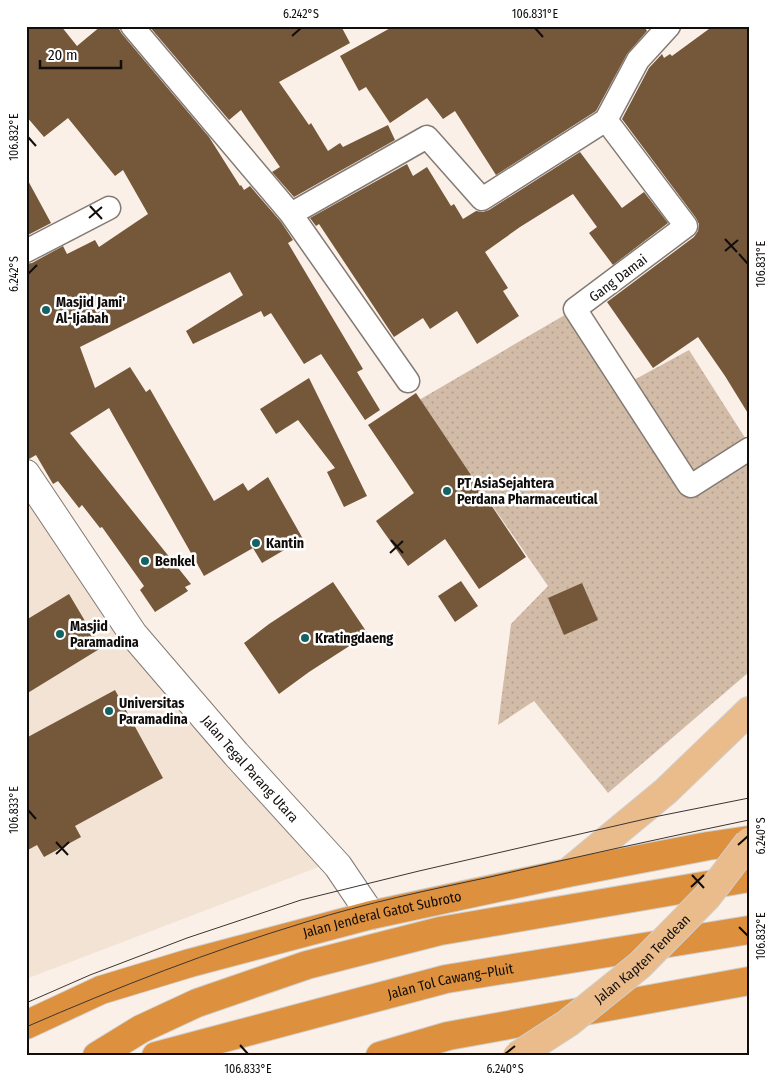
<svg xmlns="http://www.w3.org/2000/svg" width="775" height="1082" font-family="'Fira Sans Condensed',sans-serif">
	<defs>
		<pattern id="grass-dots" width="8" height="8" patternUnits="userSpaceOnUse" patternTransform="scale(1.25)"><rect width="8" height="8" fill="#d2bca8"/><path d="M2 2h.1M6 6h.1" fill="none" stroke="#b3a08f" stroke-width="1.8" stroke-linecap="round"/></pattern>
	</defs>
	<rect width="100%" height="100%" fill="#faf0e8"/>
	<!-- built -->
	<path fill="#f2e3d5" d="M45,497L321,866L26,979V509Z"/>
	<!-- grass -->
	<path fill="url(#grass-dots)" d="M575,309L632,381L689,350L749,444V672L608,793L534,701L498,725L511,624L548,586L419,400Z"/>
	<!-- building -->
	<path fill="#75573a" d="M26,26H61L77,46L101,26H117L122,34L209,137L240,186L241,185L244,190L250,186L281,222L293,240L288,243L363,369L357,372L380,410L365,420L321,354L304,364L271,313L264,317L261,311L193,344L186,331L243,295L230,272L80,347L95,388L130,367L146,392L150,389L214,501L243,483L248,491L268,477L303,539L262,563L253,548L204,576L109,408L70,433L191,584L185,587L188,591L155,612L140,590L144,586L102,527L100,528L82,505L79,508L58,481L53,484L36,455L29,459H26V264L32,263L63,246L67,254L95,240L99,247L148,214L123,170L115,176L68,118L44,137L26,116Z
		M149,26H341L350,43L279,82L309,125L311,123L328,151L340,143L343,147L388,125L395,140L294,197L272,172L280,167L241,110L229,120Z
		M394,26H644L647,31L627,54L596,111L496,175L455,111L443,119L427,98L390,123L366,87L359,91L340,56Z
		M713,26H749V415L725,376L698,337L653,368L607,302L694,237L698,231L699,224L696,218L622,119L649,68L662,54L664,58L670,54L672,56Z
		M580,152L622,208L644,192L668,223L613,265L589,233L597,227L573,194L520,227L485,252L508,288L503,291L519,316L477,344L457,311L430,329L423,318L394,337L319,224L316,226L310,218L407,164L413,176L427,167L451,206L454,204L463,219L476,211L483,212L489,210Z
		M26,177L51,223L26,236Z
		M309,378L367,496L344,507L327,472L335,468L298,420L276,434L260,409Z
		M416,393L526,557L479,589L445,539L408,566L376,521L414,493L368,425Z
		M461,581L478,606L455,622L438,596Z
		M333,582L368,634L309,672L279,694L244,643L269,624Z
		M582,583L598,620L564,635L548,598Z
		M69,594L101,648L26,694V620Z
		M115,690L163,778L75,826L81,837L44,857L37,845L26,851V738Z"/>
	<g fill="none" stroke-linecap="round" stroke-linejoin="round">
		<!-- street casing -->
		<g stroke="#837a73" stroke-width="25">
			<path id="street" d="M132,26L291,214L408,381
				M669,26L638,60L606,120L686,226L575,309L689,485L691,486L749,449
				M291,214L427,137L482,199L606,120
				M26,251L109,208"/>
		</g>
		<!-- secondary casing -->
		<g stroke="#837a73" stroke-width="30">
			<g id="secondary">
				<path id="s1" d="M26,474L133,634L236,754L338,866L371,915"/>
			</g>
		</g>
		<!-- primary casing -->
		<g stroke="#cfcfce" stroke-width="30">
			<path id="primary" d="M567,873L666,791L749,711"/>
		</g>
		<!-- highway casing -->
		<g stroke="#cfcfce" stroke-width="30">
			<g id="highway">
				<path id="s2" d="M26,1025L101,990L190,963L371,915L567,873L708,846L749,840"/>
				<path d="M97,1056L141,1029L197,1003L307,965L440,931L749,878"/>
				<path id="s3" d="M156,1056L446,979L749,930"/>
				<path d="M380,1056L448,1036L749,981"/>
			</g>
		</g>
		<!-- street -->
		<use href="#street" stroke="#fff" stroke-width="22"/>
		<!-- secondary -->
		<use href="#secondary" stroke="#fff" stroke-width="28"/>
		<!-- primary -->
		<use href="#primary" stroke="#ebbc8b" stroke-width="28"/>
		<!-- highway -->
		<use href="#highway" stroke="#dd903d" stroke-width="28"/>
		<!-- tram -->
		<path stroke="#3b3633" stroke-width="1" d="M26,1003L90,975L187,938L301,900L419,871L654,817L749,798
			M26,1027C118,987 210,951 306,922C366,903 429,890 490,877C576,857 662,838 749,820"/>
		<!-- primary-bridge casing -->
		<g stroke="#cfcfce" stroke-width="30" stroke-linecap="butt">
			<g id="primary-bridge">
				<path id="s4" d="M517,1056L568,1023L640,965L707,897L749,842"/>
			</g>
		</g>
		<!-- primary-bridge -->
		<use href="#primary-bridge" stroke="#ebbc8b" stroke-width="28"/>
	</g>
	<!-- ticks -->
	<path fill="none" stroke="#100d0b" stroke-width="2" d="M535,28L543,37M292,36L301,28M28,137L36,146M90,206L102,219M89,218L102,207M725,239L737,252M725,251L738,240M739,254L748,264M28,274L37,265M391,540L403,553M390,553L403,541M28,810L36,819M56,842L68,855M738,845L748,836M56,854L69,842M692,875L704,888M691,887L704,875M739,927L748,936M240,1045L248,1054M505,1054L515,1046"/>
	<!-- markers -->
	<g fill="#136365" stroke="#fff" stroke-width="2">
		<circle cx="46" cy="310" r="5"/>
		<circle cx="447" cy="491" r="5"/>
		<circle cx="256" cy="543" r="5"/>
		<circle cx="145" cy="561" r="5"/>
		<circle cx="60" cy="634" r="5"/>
		<circle cx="305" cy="638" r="5"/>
		<circle cx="109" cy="711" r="5"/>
	</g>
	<g text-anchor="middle" stroke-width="5" stroke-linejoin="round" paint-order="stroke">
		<!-- street labels -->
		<g font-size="14" fill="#100d0b" stroke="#fff">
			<text transform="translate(618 278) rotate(-37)" y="5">Gang Damai</text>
			<text dy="5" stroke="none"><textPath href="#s1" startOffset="371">Jalan Tegal Parang Utara</textPath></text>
			<text dy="5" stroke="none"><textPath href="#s2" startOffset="374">Jalan Jenderal Gatot Subroto</textPath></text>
			<text dy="5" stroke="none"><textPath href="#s4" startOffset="159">Jalan Kapten Tendean</textPath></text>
			<text dy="5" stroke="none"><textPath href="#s3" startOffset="304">Jalan Tol Cawang–Pluit</textPath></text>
		</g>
		<!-- poi labels -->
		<g font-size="14" font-weight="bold" fill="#100d0b" stroke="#fff" text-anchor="start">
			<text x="56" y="307">Masjid Jami'<tspan x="56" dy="16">Al-Ijabah</tspan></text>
			<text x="457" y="488">PT AsiaSejahtera<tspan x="457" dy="16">Perdana Pharmaceutical</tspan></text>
			<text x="266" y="548">Kantin</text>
			<text x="155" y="566">Benkel</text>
			<text x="70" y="631">Masjid<tspan x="70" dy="16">Paramadina</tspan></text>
			<text x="315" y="643">Kratingdaeng</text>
			<text x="119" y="708">Universitas<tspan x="119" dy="16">Paramadina</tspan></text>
		</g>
	</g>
	<!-- border -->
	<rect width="775" height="1082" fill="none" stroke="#ffffff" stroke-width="55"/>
	<!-- scale -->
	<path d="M40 60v8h81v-8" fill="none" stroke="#100d0b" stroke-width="2.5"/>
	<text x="48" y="60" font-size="15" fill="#100d0b" stroke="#ffffff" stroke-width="4" paint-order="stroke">20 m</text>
	<rect x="28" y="28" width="720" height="1026" fill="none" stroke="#100d0b" stroke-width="2"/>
	<g font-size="12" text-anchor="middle" fill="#100d0b">
		<text x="301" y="18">6.242°S</text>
		<text x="535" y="18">106.831°E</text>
		<text transform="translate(14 137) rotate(-90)" y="4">106.832°E</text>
		<text transform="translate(761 264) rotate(-90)" y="4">106.831°E</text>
		<text transform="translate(14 274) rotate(-90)" y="4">6.242°S</text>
		<text transform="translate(14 810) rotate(-90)" y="4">106.833°E</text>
		<text transform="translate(761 836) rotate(-90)" y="4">6.240°S</text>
		<text transform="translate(761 936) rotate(-90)" y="4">106.832°E</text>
		<text x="248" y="1073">106.833°E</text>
		<text x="505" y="1073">6.240°S</text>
	</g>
</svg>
